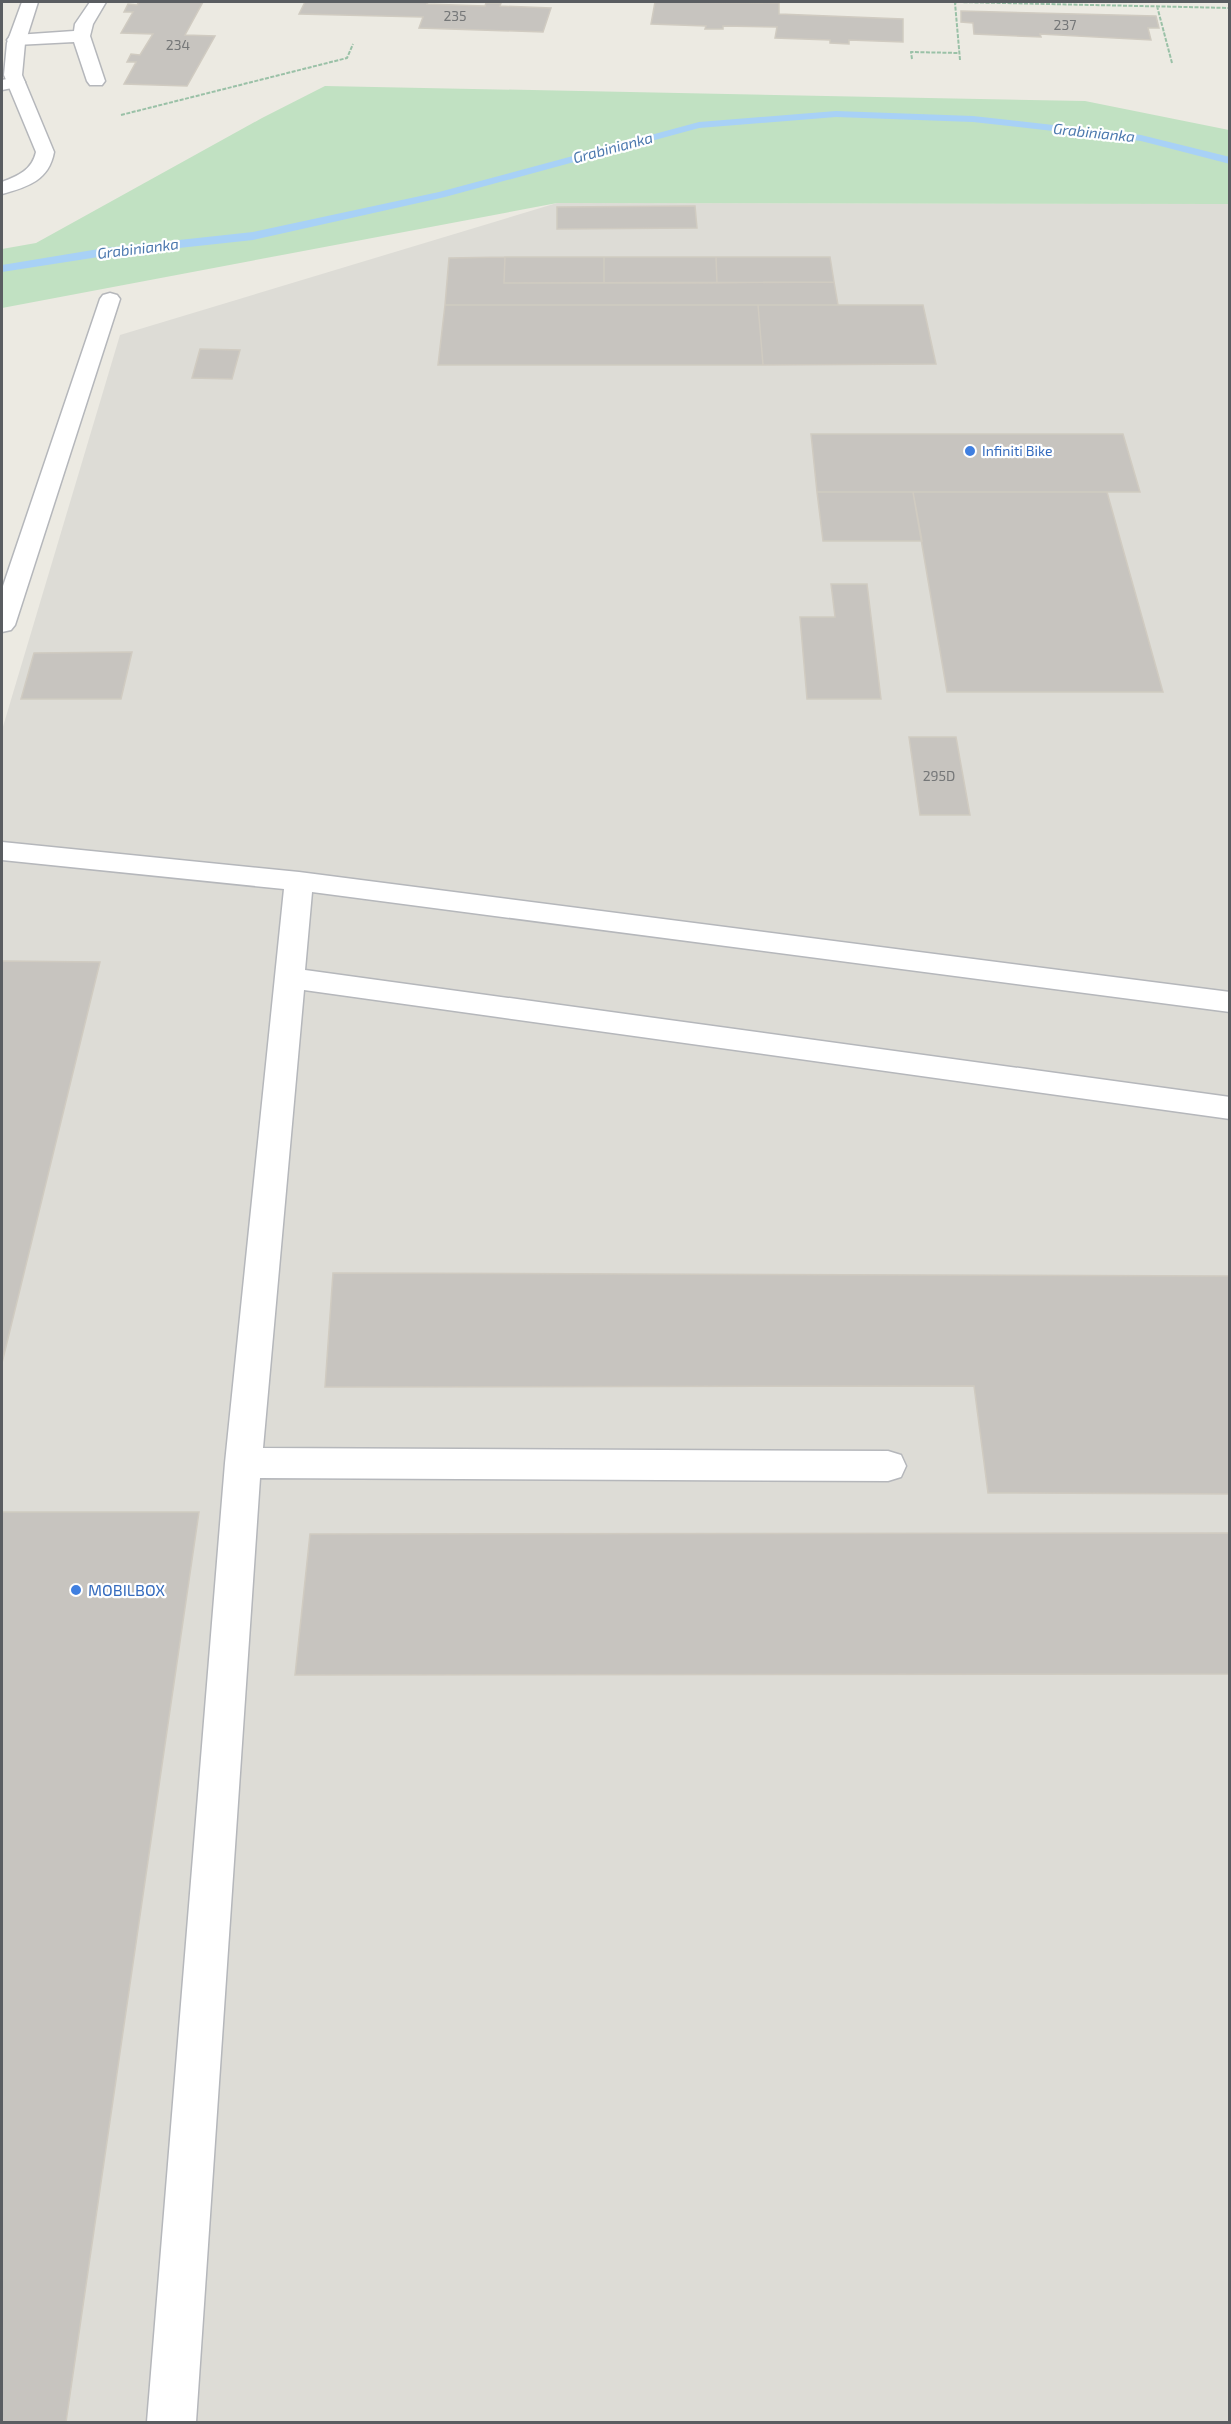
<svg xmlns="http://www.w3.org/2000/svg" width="1231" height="2424" font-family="'Exo 2',sans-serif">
	<rect width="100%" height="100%" fill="#eceae2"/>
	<!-- industrial -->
	<path fill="#dddcd6" d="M557,203L1229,204V2422H2V730L120,335Z"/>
	<!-- green -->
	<path fill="#c1e1c2" d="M325,86L1085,101L1229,130V204L557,203L2,308V249L36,243L262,118Z"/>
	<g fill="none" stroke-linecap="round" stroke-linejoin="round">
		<!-- stream -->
		<path fill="#a8d1f6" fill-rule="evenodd" d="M836,111L973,116L1141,135L1230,157V164L1141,141L973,122L836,117L699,128L445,197L253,240L105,256L2,272V265L105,248L253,232L439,192L699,122Z"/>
	</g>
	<!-- building -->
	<path fill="#c7c4bf" stroke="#d0cbc1" stroke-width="1.5" d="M139,2H203L185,35L215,36L187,86L124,84L136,62H127L131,54L140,55L153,34L121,33L133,12H124L128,4L137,5Z
		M305,2H428L427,4L485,6L486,3H501L500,6L551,8L543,32L419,28L423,17L299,14Z
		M655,2L779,3V14L903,19V42L849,40V44L830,43V40L775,38L777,27L723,26V29H705L706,26L651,24Z
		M961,11L1156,16L1159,28H1148L1151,40L1040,34L1041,37L974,34L973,23L961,22Z
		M695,206L697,228L557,229V207Z
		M505,257H604V283H504Z
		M505,257L504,283L834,282L838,305H445L449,258Z
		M604,257H716L717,283H604Z
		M716,257H830L834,282L717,283Z
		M445,305H758L763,365H438Z
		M758,305H923L936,364L763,365Z
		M200,349L240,350L232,379L192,378Z
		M811,434H1123L1140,492H817Z
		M817,492H913L922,541H823Z
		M913,492H1107L1163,692H947Z
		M831,584H867L881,699H807L800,617H835Z
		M132,652L121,699H21L34,653Z
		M909,737H956L970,815H920Z
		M2,961L100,962L2,1363Z
		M333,1273L1230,1276V1494L988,1493L974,1386L325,1387Z
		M2,1512H199L66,2422H2Z
		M1230,1533V1674L295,1675L310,1534Z"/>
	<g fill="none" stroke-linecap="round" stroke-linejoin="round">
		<!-- lane casing -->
		<g stroke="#b5b7bb" stroke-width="3">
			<path id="lane" d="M90,2H106L93,24L90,36L105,81L102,85H90L87,81L74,42L16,45L10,44L7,40L10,36L16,35L74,31L75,24Z
				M16,77L22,78L25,82L22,86L2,90V80Z
				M2,842L299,872L1230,992V1012L312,892L305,970L1230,1097V1119L304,990L263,1448L888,1451L901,1455L906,1466L901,1477L888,1481L260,1478L196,2422H147L225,1463L284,889L2,860Z"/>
		</g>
		<!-- street casing -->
		<g stroke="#b5b7bb" stroke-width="3">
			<path id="street" d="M22,2H38L25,43L22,75L54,152C49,180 28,187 2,194V182C18,176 32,170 36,152L4,75L7,43Z
				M110,293L117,295L120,299L15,625L11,630L2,632V589L100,299L103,295Z"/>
		</g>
		<!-- path -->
		<path stroke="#9ac1a7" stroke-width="2" stroke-dasharray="4 1.5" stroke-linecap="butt" d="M1157,6L1172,63
			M912,59L911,52L959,53
			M960,60L955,3L957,2L1230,8
			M121,115L347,58L353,44"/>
		<!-- lane -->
		<use href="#lane" fill="#fff" fill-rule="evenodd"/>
		<!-- street -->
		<use href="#street" fill="#fff" fill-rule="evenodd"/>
	</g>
	<!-- markers -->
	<g fill="#3f7fe0" stroke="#fff" stroke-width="2">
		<circle cx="970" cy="451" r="6"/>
		<circle cx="76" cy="1590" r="6"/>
	</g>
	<g text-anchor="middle" stroke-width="4.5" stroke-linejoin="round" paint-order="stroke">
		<!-- number labels -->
		<g font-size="14" fill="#757778">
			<text x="455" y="21">235</text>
			<text x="1065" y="30">237</text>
			<text x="178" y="50">234</text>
			<text x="939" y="781">295D</text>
		</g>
		<!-- far-shop labels -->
		<g font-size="14" fill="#366cbe" stroke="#fff" text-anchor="start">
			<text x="982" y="456">Infiniti Bike</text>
		</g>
		<!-- far-water labels -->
		<g font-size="15" font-style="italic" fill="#4b78ae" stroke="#fff">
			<text transform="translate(1094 133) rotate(6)" y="5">Grabinianka</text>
			<text transform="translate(613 148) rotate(-15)" y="5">Grabinianka</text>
			<text transform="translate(138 249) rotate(-7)" y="5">Grabinianka</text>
		</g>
		<!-- shop labels -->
		<g font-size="16" fill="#366cbe" stroke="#fff" text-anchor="start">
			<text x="88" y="1596">MOBILBOX</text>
		</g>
	</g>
	<!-- border -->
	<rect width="1231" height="2424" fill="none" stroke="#5a5d61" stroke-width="6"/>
</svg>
